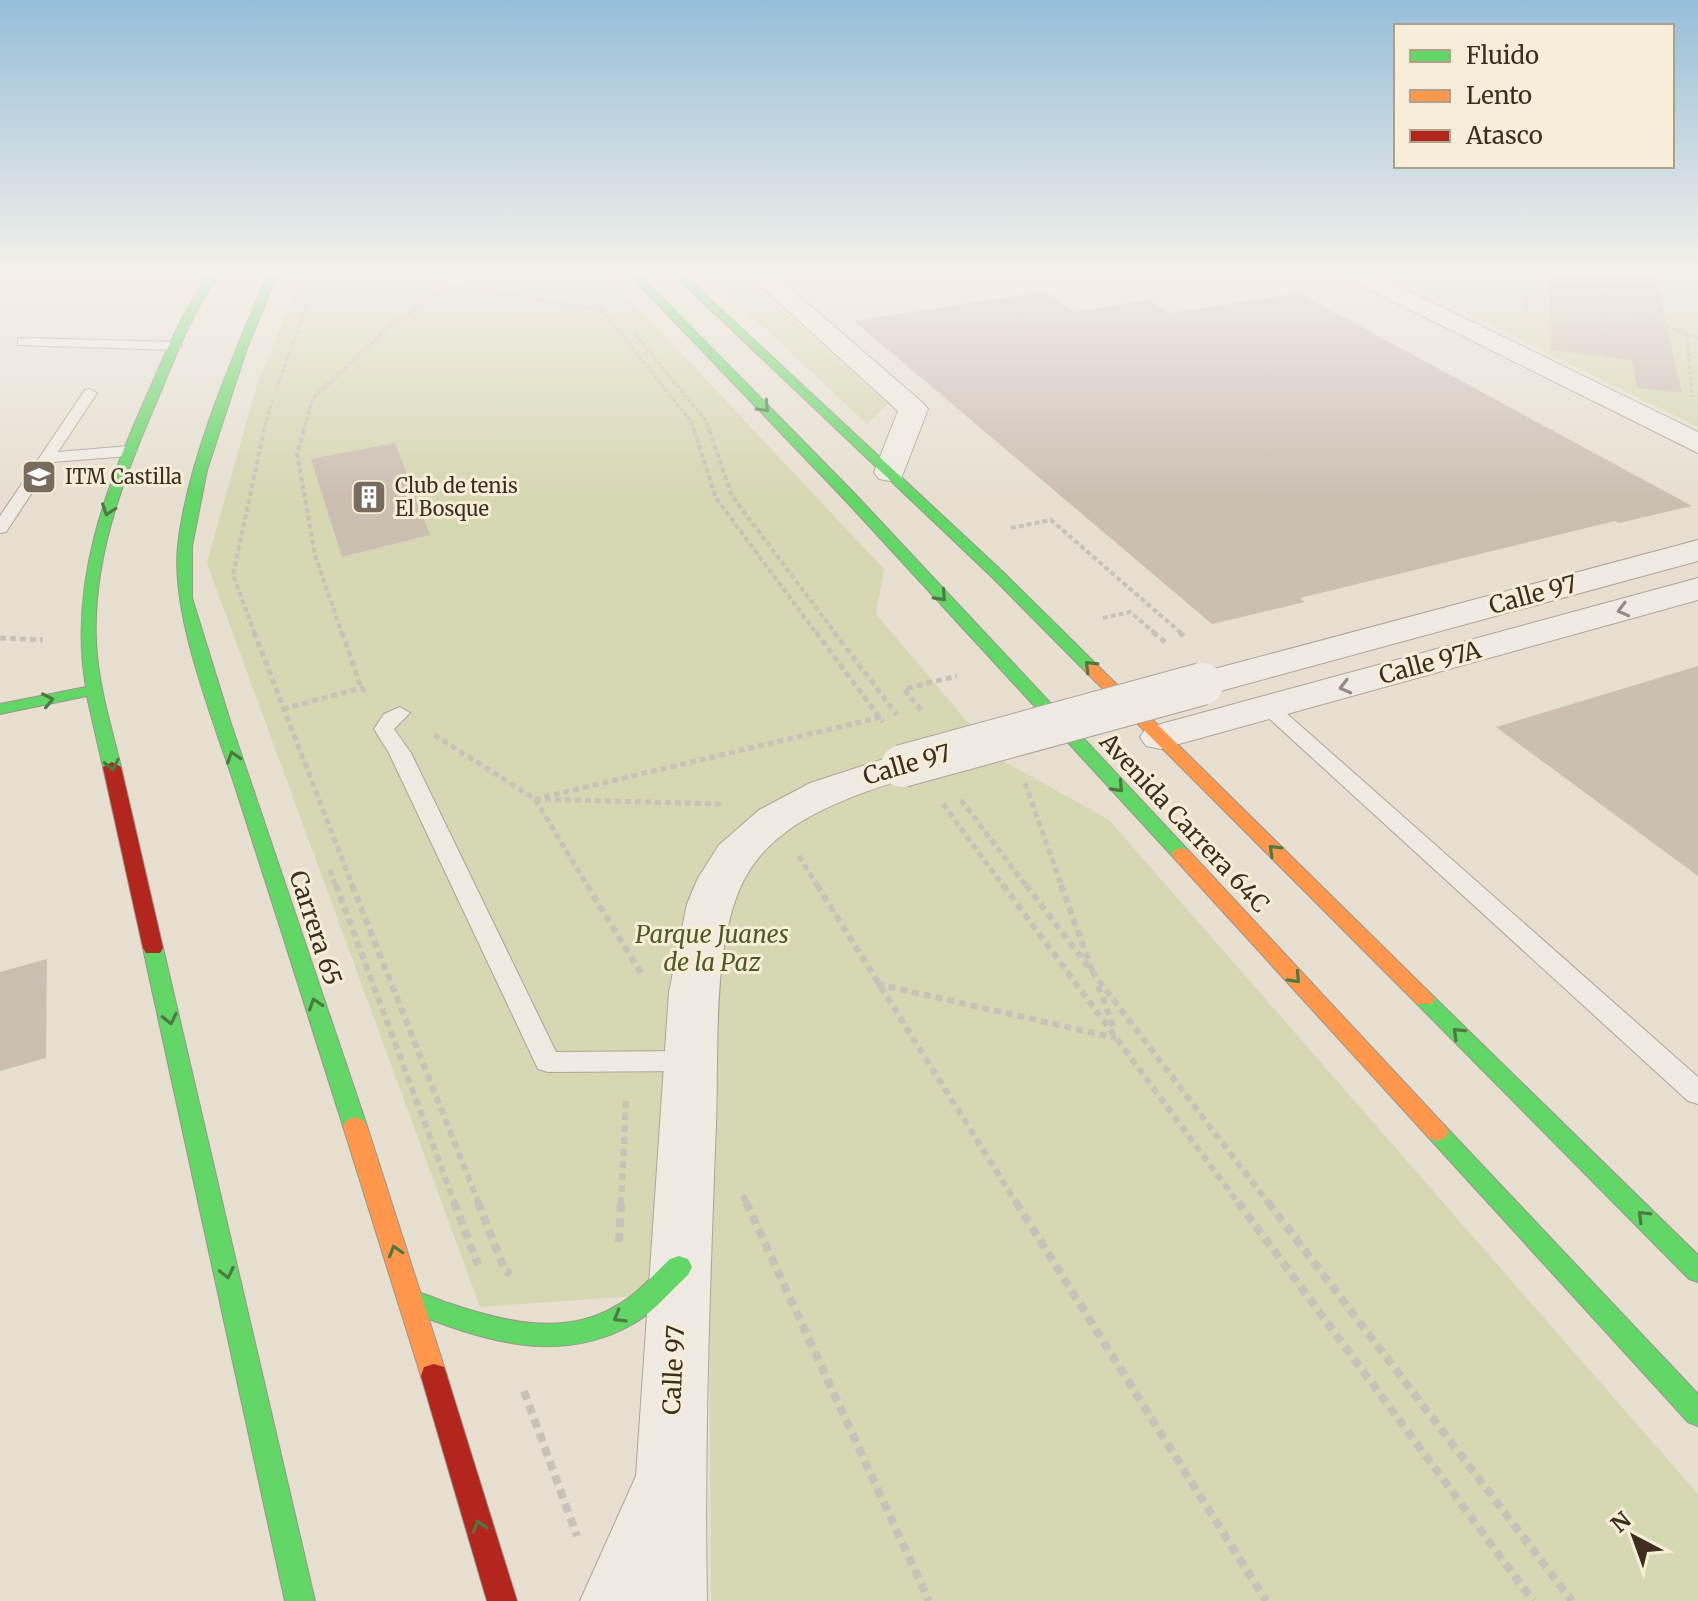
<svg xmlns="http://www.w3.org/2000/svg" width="1698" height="1601" font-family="Merriweather,serif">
	<rect width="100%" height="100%" fill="#e7e0d1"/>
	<!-- green -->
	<path fill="#d6d7b3" d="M304,271H604L884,569L876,614L998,758L1109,820L1698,1494V1601H711L709,1291L480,1307L207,563L257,384Z
		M703,271H738L888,404L867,424Z
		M1380,271H1698V427Z"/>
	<!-- building -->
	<path fill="#cbbfb2" d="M1549,271L1619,278L1618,271H1654L1682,393L1637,388L1632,360L1551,350Z
		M1046,291L1073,312L1148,300L1170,313L1299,293L1692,506L1619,523L1615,521L1300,598L1305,602L1212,624L854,321Z
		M395,443L430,535L342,557L311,459Z
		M1698,666V876L1496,727Z
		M47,959L46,1058L0,1071V972Z"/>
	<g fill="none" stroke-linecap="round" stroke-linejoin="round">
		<!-- lane casing -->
		<g stroke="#ada599" stroke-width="2">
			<path id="lane" d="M23,338L175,342L182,346L175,350L18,345V339Z
				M90,389L97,393L58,452L129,446L137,451L129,456L52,462L6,532L0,533V516L85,390Z
				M1269,702L1276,704L1698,1077V1104L1688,1101L1262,712L1259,708Z
				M400,707L410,713L394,729L411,753L556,1052L691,1051L701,1054L704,1061L701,1068L691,1071L548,1072L538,1069L389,753L374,729L384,714Z"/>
		</g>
		<!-- street casing -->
		<g stroke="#ada599" stroke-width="2">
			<path id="street" d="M744,271H770L923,403L928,409L901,479L890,481L879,479L874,472L898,411Z
				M1338,271H1368L1698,432V453L1342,276Z
				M1698,540V561L1202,696L1188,692L1182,684L1188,676Z
				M1698,578V600L1161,749L1146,746L1140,737L1146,728Z
				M902,753L917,757L923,766L917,775C860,793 786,815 751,868C710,929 719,1051 716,1123C710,1282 704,1442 707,1601H580L636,1476L669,992L687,904L698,878L719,845L759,810L810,783Z"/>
		</g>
		<!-- fast casing -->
		<g stroke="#9c958a" stroke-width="2">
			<path id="fast" d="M211,271H221C195,308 178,349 161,391C127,470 92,553 96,642C98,685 111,726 121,767L112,772L103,767L87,696L0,714V704L86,687C68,582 107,485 149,391C167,349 185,307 211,271Z
				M269,271H279L247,348L207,470L192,546V598L231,724L367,1126L363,1132L355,1135L347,1132L343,1126C307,1011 270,895 233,780C211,714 171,614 178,546C187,460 235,352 269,271Z
				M626,271H636L855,494L1188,850L1190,854L1188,858H1174L845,500Z
				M670,271H680L1003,572L1097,665L1099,668L1097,671H1085L993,578Z
				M153,941L160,943L163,948L315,1601H285L143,948L146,943Z
				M1424,991L1431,994L1698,1255V1282L1689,1279L1417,1004L1413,999L1417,994Z
				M1437,1123L1445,1126L1698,1394V1426L1688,1422L1429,1138L1425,1132L1429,1126Z
				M679,1256L688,1259L692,1267L688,1275C670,1291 654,1312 633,1324C556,1368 478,1338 402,1309L398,1301L402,1293C417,1288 433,1298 448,1303C501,1321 562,1337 614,1307C636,1296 652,1276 670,1259Z"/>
		</g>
		<!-- slow casing -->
		<g stroke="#9c958a" stroke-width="2">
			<path id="slow" d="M1091,663L1097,665L1431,994L1435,999L1431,1004H1417L1085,671L1083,668Z
				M1181,848L1188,850L1445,1126L1449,1132L1445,1138L1437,1141L1429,1138L1174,858L1172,854L1174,850Z
				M355,1117L363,1120L367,1126L447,1376L444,1385L434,1388L424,1385L421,1376L343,1126L347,1120Z"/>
		</g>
		<!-- jam casing -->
		<g stroke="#9c958a" stroke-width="2">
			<path id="jam" d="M112,762L121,767L163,948L160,953H146L143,948L103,767Z
				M434,1364L444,1367L447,1376L517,1601H487L421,1376L424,1367Z"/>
		</g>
		<!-- path-far4 -->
		<path stroke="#c8c2b9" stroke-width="3" stroke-dasharray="4 2" stroke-linecap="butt" d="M363,271L602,310
			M579,271L595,286
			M1606,271V358
			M1651,271L1698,275
			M583,286L692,423L695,432
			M1606,300L1698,339
			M1525,317L1528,271
			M635,334L706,421L710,432
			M1687,335L1692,397
			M276,390L320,271
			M263,432L273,399
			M303,432L313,398L386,330L448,286"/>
		<!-- path-far3 -->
		<path stroke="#c8c2b9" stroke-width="4" stroke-dasharray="5 3" stroke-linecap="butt" d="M304,430L297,454L315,555L342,634
			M694,430L716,498L817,634
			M709,430L732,496L836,634
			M1011,528L1051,520L1182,634
			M1103,618L1130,612L1156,634
			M255,634L233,575L264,430"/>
		<!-- path-far2 -->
		<path stroke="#c8c2b9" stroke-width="5" stroke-dasharray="6 4" stroke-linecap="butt" d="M254,632L353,887
			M342,632L361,688
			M816,632L883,722
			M834,632L897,715
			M1153,632L1165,642
			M1179,632L1185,637
			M0,638L43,640
			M283,709L361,688L368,693
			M921,710L904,689L957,676
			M434,735L535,799L588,887
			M1025,783L1062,887
			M544,797L881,717
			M535,799L721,804
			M961,800L1027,887
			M943,804L1004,887
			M799,856L818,887
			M330,870L336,887"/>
		<!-- path-far1 -->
		<path stroke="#c8c2b9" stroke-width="6" stroke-dasharray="7 5" stroke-linecap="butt" d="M336,885L455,1204
			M352,885L479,1204
			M587,885L642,975
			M817,885L1017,1204
			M1003,885L1239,1204
			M1026,885L1269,1204
			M1061,885L1093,973
			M877,984L1116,1038
			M1098,986L1114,1029
			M743,1195L747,1204
			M621,1204L626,1100"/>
		<!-- path -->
		<path stroke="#c8c2b9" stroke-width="8" stroke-dasharray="9 6" stroke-linecap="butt" d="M454,1202L478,1265
			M478,1202L505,1271L511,1274
			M746,1202L929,1601
			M1016,1202L1266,1601
			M1238,1202L1533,1601
			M1268,1202L1572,1601
			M619,1242L621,1202
			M524,1391L577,1536"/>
		<!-- lane -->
		<use href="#lane" fill="#efebe3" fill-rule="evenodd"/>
		<!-- street -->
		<use href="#street" fill="#efebe3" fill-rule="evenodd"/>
		<!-- fast -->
		<use href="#fast" fill="#63d668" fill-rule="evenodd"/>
		<!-- slow -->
		<use href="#slow" fill="#ff974d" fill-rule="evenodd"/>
		<!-- jam -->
		<use href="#jam" fill="#b3261e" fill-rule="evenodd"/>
		<!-- street-bridge casing -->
		<g stroke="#ada599" stroke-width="44" stroke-linecap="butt">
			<path id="street-bridge" d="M902,766L1202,684"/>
		</g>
		<!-- street-bridge -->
		<use href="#street-bridge" stroke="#efebe3" stroke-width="42"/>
	</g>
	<!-- one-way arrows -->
	<defs><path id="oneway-chevron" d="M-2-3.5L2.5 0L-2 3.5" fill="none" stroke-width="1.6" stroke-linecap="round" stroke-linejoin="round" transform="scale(2)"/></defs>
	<g stroke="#4e7a40">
		<use href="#oneway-chevron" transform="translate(764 407) rotate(46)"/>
		<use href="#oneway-chevron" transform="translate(108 510) rotate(109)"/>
		<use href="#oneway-chevron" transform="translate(941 596) rotate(47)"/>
		<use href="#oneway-chevron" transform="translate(1090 666) rotate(-135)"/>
		<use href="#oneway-chevron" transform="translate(48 700) rotate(-12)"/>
		<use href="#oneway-chevron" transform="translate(233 757) rotate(-108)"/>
		<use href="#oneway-chevron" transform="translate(112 765) rotate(77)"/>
		<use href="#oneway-chevron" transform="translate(1118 787) rotate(47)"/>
		<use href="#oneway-chevron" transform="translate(1274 850) rotate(-135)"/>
		<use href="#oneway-chevron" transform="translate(1295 978) rotate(47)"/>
		<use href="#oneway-chevron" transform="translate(315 1004) rotate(-108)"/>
		<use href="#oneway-chevron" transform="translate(170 1019) rotate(77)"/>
		<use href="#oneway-chevron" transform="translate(1458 1033) rotate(-135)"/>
		<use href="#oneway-chevron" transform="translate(1643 1216) rotate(-135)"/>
		<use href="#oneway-chevron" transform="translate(395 1251) rotate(-107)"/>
		<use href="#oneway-chevron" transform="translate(227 1273) rotate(77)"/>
		<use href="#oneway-chevron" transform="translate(619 1317) rotate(149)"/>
		<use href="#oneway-chevron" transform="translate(479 1526) rotate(-107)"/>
	</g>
	<g stroke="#968c82">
		<use href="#oneway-chevron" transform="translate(1623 610) rotate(165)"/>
		<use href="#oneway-chevron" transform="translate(1345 687) rotate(165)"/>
	</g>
	<!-- sky -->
	<linearGradient id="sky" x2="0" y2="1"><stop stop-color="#96bed9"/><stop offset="0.55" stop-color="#f4f1ea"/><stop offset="1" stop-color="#f4f1ea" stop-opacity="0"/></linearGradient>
	<rect width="1698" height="495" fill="url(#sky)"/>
	<!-- icons -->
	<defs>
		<g id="university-square" transform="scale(1.8)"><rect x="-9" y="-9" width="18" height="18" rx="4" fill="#786c5e" stroke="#f7eed8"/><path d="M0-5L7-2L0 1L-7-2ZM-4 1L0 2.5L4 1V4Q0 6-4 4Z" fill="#fff"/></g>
		<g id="building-square" transform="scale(1.8)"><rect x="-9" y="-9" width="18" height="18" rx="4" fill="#786c5e" stroke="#f7eed8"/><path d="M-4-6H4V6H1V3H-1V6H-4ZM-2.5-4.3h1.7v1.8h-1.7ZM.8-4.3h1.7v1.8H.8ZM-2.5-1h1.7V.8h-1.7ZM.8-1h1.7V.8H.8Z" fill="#fff"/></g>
	</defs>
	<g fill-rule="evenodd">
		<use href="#university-square" x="39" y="477"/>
		<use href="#building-square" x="369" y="497"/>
	</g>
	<g text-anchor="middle" stroke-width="6" stroke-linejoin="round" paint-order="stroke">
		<!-- far-poi labels -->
		<g font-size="20" fill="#3d2e20" stroke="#f7eed8" text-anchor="start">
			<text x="65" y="484">ITM Castilla</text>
			<text x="395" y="493">Club de tenis<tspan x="395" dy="23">El Bosque</tspan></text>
		</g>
		<!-- street labels -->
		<g font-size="24" fill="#3d2e20" stroke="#f7eed8">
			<text transform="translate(1533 595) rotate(-15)" y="8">Calle 97</text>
			<text transform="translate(1430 663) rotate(-15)" y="8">Calle 97A</text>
			<text transform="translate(907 765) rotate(-16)" y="8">Calle 97</text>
			<text transform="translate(1184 823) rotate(47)" y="8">Avenida Carrera 64C</text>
			<text transform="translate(315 928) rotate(72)" y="8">Carrera 65</text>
			<text transform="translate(674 1370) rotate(-87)" y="8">Calle 97</text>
		</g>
		<!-- park labels -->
		<g font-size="24" font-style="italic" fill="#4d5a26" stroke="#f7eed8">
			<text x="712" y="943">Parque Juanes<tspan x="712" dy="28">de la Paz</tspan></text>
		</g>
	</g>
	<!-- legend -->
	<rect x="1394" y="24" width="280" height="144" fill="#f7eed8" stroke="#ada18e" stroke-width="2"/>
	<rect x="1410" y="50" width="40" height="12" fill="#63d668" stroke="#ada18e" stroke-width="2"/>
	<text x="1466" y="64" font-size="24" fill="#3d2e20">Fluido</text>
	<rect x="1410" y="90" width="40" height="12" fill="#ff974d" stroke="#ada18e" stroke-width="2"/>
	<text x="1466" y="104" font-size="24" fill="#3d2e20">Lento</text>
	<rect x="1410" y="130" width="40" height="12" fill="#b3261e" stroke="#ada18e" stroke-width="2"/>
	<text x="1466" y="144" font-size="24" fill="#3d2e20">Atasco</text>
	<!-- north arrow -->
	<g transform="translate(1634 1537) rotate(319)" stroke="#f7eed8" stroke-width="6" paint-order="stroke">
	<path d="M0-6L14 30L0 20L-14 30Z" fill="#3d2e20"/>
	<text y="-12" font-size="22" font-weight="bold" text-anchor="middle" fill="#3d2e20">N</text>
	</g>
</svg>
